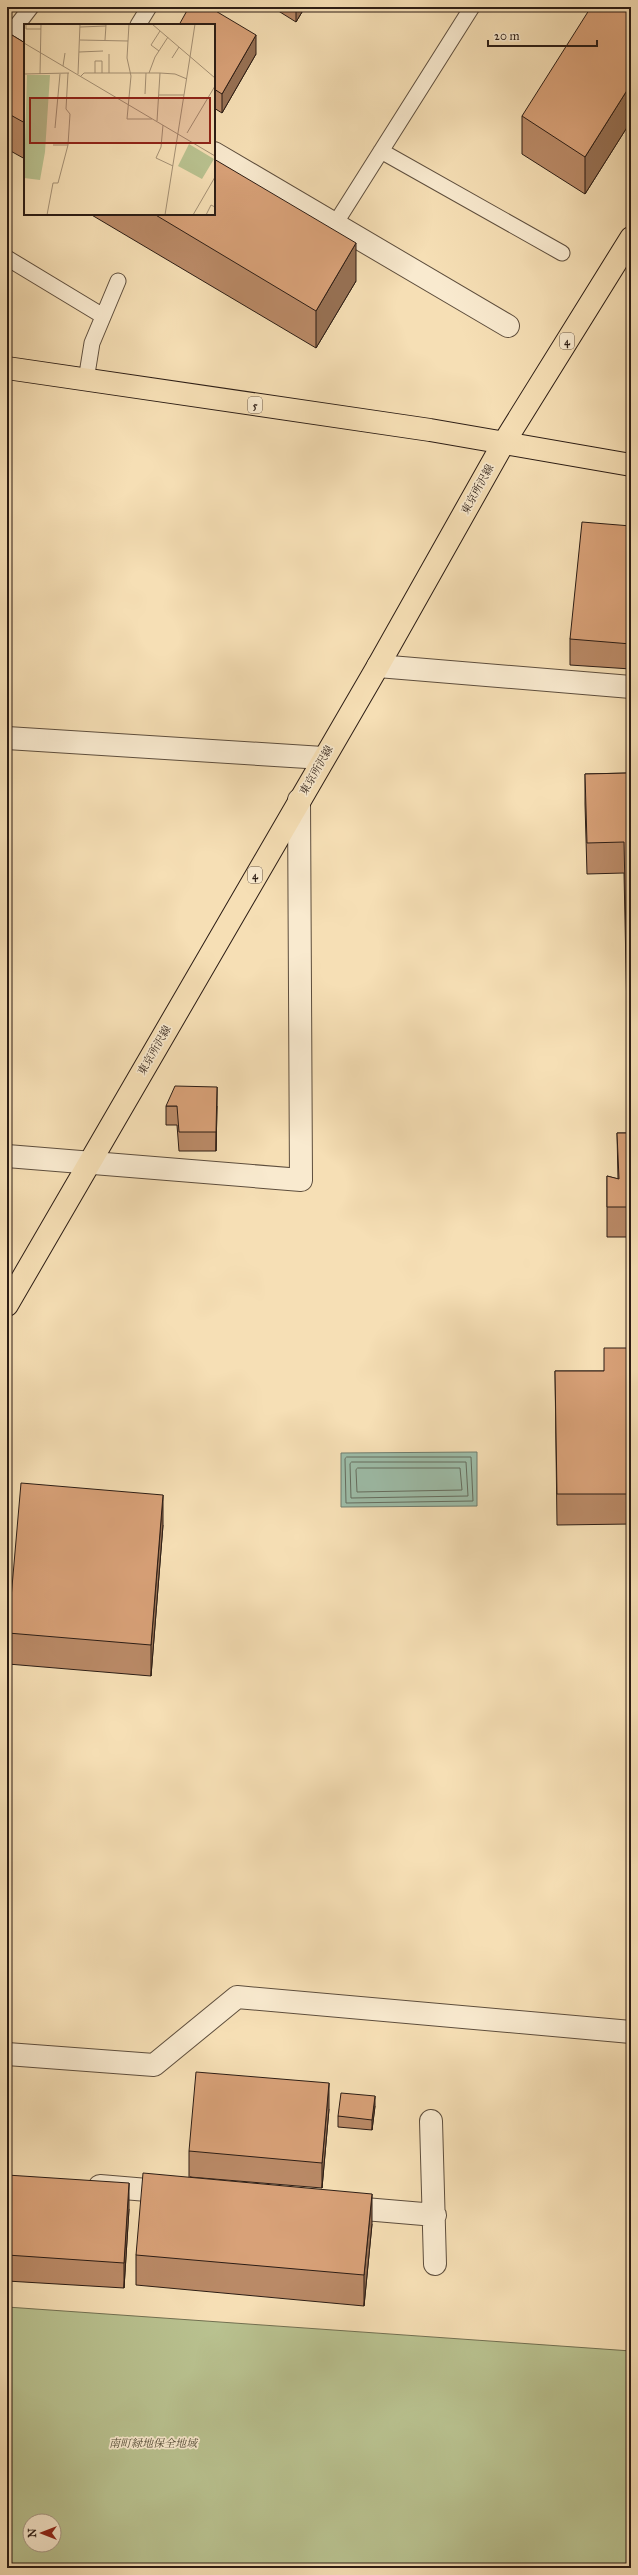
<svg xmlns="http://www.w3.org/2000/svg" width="638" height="2575" font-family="'IM FELL Great Primer','Noto Serif JP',serif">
	<rect width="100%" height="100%" fill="#f6dfb5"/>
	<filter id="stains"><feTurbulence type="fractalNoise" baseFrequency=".005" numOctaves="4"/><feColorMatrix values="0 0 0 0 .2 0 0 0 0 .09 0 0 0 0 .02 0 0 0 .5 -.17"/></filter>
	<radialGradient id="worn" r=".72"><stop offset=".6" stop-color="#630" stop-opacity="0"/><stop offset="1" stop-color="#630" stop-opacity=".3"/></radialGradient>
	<!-- green -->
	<path fill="#b9c290" stroke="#727052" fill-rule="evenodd" d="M7,2307L631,2351V2568H7ZM30,2521H54V2545H30Z"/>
	<!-- water -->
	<path fill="#9dbda9" stroke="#707d6e" d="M477,1452V1506L341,1507V1453Z"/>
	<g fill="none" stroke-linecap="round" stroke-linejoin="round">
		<!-- shore -->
		<path stroke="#646d5f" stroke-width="1" d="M347,1457H471L473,1501L346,1503L345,1459Z
			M352,1462H466L468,1496L351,1498L350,1464Z
			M358,1468H460L462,1490L357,1492L356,1470Z"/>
		<!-- service casing -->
		<g stroke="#5e4e3d" stroke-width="17">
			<path id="service" d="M138,25L149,7
				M11,33L31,7
				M381,151L562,253
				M335,224L472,7
				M7,258L103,316
				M86,380L92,343L118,281"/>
		</g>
		<!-- minor casing -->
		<g stroke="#5e4e3d" stroke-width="24">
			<path id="minor" d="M7,31L25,41
				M214,153L508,326
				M378,666L631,687
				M7,738L323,758
				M7,1156L301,1180L299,800
				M7,2054L154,2065L237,1997L631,2032
				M431,2121L435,2264
				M100,2186L171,2192
				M341,2207L435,2215"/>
		</g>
		<!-- primary casing -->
		<g stroke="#2c1d15" stroke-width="24">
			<path id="primary" d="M7,368L430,430L631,465
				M7,1305L378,666L503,444L631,238"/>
		</g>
		<!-- service -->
		<use href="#service" stroke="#f9eacf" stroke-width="15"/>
		<!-- minor -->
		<use href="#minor" stroke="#f9eacf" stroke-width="22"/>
		<!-- primary -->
		<use href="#primary" stroke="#f6dfb5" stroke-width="22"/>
	</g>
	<!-- wall -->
	<path fill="#ba8a67" stroke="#2c1d15" d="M272,7H305L296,22Z
		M631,7V121L585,194L522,154V116Z
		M214,25L256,54L222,113L214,108Z
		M7,32L25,43V159L7,149Z
		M90,214H214L356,281L316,348Z
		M631,526V669L570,665V639Z
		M631,764V1062H628L624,873L587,874L585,804V774L628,773Z
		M166,1106H217L216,1151H179L177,1125H166Z
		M617,1133H631V1237H607V1176L618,1179Z
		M631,1348V1524L557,1525L555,1371H604Z
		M163,1525L151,1676L8,1664V1633Z
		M375,2106L372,2130L338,2127V2116Z
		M329,2109L322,2188L190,2177L372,2224L364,2306L136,2285V2255L189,2177V2151Z
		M7,2175L129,2209L124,2288L7,2281Z"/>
	<!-- shaded-wall -->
	<path fill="#977154" stroke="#2c1d15" d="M296,7H305L296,22Z
		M256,35V54L222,113V94Z
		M631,84V121L585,194V157Z
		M356,243V281L316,348V311Z
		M217,1087V1106L216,1151V1132Z
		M163,1495V1525L151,1676V1645Z
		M329,2083V2109L322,2188V2163Z
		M375,2096V2106L372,2130V2120Z
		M129,2183V2209L124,2288V2263Z
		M372,2194V2224L364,2306V2275Z"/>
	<!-- building -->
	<path fill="#d8a178" stroke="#2c1d15" d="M189,7H209L256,35L222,94L214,89V25H179Z
		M591,7H631V84L585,157L522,116Z
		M7,32L25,43V123L7,113Z
		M214,159L356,243L316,311L154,214H214Z
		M582,522L631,526V644L570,639Z
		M628,764H631V1031H628L624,842L587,843L585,774L628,773Z
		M175,1086L217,1087L216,1132H179L177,1106H166Z
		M617,1133H631V1207H607V1176L619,1179Z
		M604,1348H631V1494H557L555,1371H604Z
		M21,1483L163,1495L151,1645L8,1633Z
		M196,2072L329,2083L322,2163L189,2151Z
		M341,2093L375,2096L372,2120L338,2116Z
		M143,2173L372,2194L364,2275L136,2255Z
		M7,2175L129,2183L124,2263L7,2255Z"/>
	<g text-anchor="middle" stroke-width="3.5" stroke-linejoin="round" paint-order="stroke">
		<!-- shield labels -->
		<g fill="#f9eacf" stroke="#6a5a4d" stroke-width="1">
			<rect x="560" y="333" width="14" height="16" rx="3"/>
			<rect x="248" y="397" width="14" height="16" rx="3"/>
			<rect x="248" y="867" width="14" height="16" rx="3"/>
		</g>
		<g font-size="10" font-weight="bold" fill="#2c1d15">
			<text x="567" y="345">4</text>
			<text x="255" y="409">5</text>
			<text x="255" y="879">4</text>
		</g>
		<!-- street labels -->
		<g font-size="11" fill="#2c1d15" stroke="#f9eacf">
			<text transform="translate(477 489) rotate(-61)" y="4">東京所沢線</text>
			<text transform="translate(316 770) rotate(-60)" y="4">東京所沢線</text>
			<text transform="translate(154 1050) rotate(-60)" y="4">東京所沢線</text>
		</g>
		<!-- park labels -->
		<g font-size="11" font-style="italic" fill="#564f3a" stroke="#f9eacf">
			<text x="153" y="2447">南町緑地保全地域</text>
		</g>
	</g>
	<!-- overview -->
	<g transform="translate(24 24)">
		<rect width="191" height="191" fill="#f6dfb5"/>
		<path d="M3,51H26L21,128L16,156L0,154ZM165,120L190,135L178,155L154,142Z" fill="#b9c290"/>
		<path fill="none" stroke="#a59175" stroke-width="1" d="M2,0V5H17M105,0L103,34L107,52L103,95H128M128,0L191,54M56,3L82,2M56,16L104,17M81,16L82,1M0,19L191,132M135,27L127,21L136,7M55,28L79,27M85,30V49M166,33L171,0M148,34L155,23M39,42L41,29M71,49V37H78V49M125,49L131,33L144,13M0,50L45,49M16,50L17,0M54,50L56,0M57,52L60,49H136L151,50L163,55M121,70L122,49M135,71H160M133,97L136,49M139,101L137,123L132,134L149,142M31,104L36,50M163,109L191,62M29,121H44M23,191L29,159H34L44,121L46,90L42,85L44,49M141,191L166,33M169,191L191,153M182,191L187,181L191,183"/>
		<path fill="#8f2418" fill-opacity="0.15" stroke="#8f2418" stroke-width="2" d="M6,74H186V119H6Z"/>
		<rect width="191" height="191" fill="none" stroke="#2c1d15" stroke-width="2"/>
	</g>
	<!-- margin -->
	<rect width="638" height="2575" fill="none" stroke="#f6dfb5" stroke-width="24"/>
	<rect x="8" y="8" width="622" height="2559" fill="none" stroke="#2c1d15" stroke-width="2"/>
	<rect x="12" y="12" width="614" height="2551" fill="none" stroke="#2c1d15"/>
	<!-- north arrow -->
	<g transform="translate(42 2533) rotate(270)"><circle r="19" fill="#f9eacf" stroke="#a79885"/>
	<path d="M0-3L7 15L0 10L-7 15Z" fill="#8f2418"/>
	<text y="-6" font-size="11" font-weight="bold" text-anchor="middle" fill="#2c1d15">N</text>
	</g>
	<!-- scale -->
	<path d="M488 40v6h109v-6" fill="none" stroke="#2c1d15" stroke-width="2"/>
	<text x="494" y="40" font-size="12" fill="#2c1d15" stroke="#f9eacf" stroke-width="3" paint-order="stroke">20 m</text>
	<rect width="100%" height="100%" filter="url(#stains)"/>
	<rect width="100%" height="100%" fill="url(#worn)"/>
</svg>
